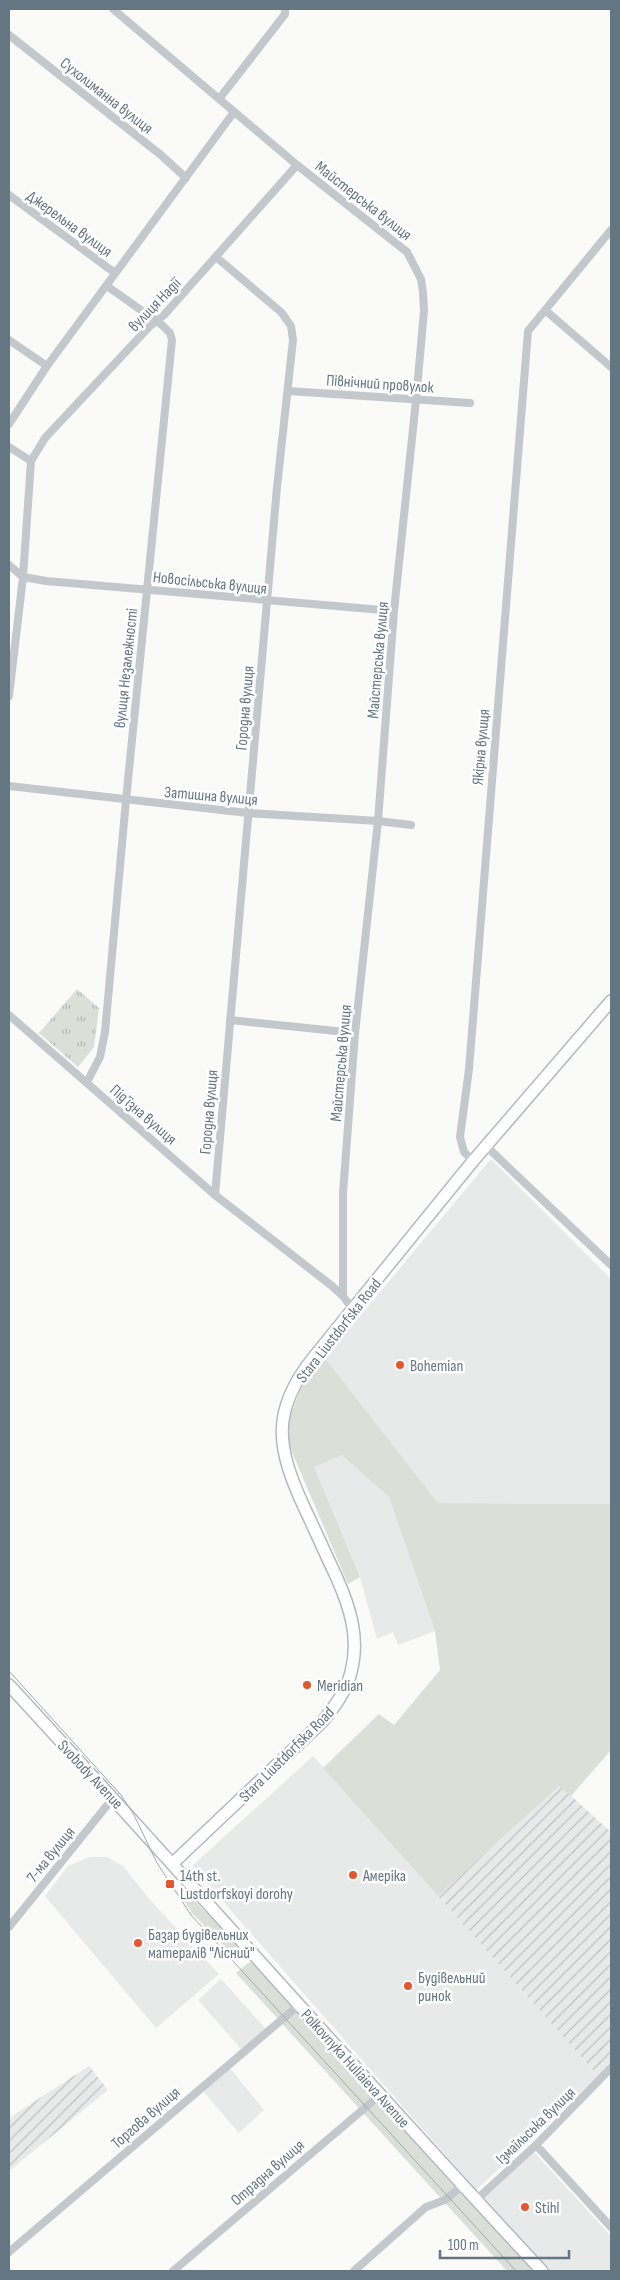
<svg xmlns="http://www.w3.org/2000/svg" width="620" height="2280" font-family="'Sofia Sans Condensed',sans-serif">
	<defs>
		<pattern id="industrial-furrows" width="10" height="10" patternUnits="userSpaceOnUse" patternTransform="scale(1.25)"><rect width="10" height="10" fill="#e8e9e9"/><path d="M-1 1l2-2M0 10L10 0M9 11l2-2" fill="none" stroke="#c0c1c2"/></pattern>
		<pattern id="park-tufts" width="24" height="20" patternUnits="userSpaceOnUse" patternTransform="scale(1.25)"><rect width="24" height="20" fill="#dadfd7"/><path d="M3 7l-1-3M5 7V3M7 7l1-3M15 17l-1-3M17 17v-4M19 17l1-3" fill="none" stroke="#b4b9b4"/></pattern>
	</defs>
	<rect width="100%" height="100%" fill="#fafaf8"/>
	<!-- built -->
	<path fill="#e8e9e9" d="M491,1159L611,1279V1504L438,1503L325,1358Z
		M342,1454L389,1497L435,1631L398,1645L393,1632L377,1639L360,1577L314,1467Z
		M313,1756L599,2077L476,2190L192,1866Z
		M90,1857H107L123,1866L150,1900L219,1974L156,2028L45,1896L68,1866Z
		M221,1979L266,2029L241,2049L198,2000Z
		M229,2067L264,2110L239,2133L204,2092Z
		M533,2151L611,2236V2271H549L482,2198Z"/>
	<!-- industrial -->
	<path fill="url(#industrial-furrows)" d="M559,1785L611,1832V2065L599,2077L438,1896Z
		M89,2066L108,2090L9,2171V2118Z"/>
	<!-- green -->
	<path fill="#dadfd7" d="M325,1358L438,1503L611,1504V1750L571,1796L559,1786L438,1896L323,1768L379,1714L394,1725L440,1670L435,1631L389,1497L342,1455L314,1467L360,1577L348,1584L289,1445V1419L301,1388Z
		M183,1891L190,1896L241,1949L238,1956L235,1958L193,1914L178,1892Z
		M253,1962L537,2271H507L236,1973L248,1963Z"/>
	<!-- park -->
	<path fill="url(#park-tufts)" d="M77,989L99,1008L94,1047L78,1067L39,1033Z"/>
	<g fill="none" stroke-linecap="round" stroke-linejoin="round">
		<!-- secondary casing -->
		<g stroke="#b3babf" stroke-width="14">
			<path id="secondary" d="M9,1685C188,1879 362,2078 542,2271
				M172,1864L323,1721C335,1706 347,1690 351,1672C360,1638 350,1607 336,1576C325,1553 315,1530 304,1507C277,1448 270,1412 313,1358L473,1161L611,1001"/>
		</g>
		<!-- street -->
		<path stroke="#c3c8cc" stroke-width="8" d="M113,9L297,165L407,252L421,279L423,292L424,311L416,400L394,611L378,821L355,1033L343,1193V1296
			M9,35L161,155L186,178
			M219,99L282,18L285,14V9
			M9,195L115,273
			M545,310L611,367
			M9,340L47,366
			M288,391L470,403
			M9,424L47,366L234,112
			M9,447L31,461
			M9,565L23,577L46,581L394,611
			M9,696L23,577L31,461L45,438L149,327L164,315L297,165
			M9,786L248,813L378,821L411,825
			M9,1015L215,1195L332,1286L343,1296L353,1310
			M230,1020L355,1033
			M87,1082L100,1057L105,1032L126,800L172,340L170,333L162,325L107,286
			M486,1146L611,1265
			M473,1161L464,1152L460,1137L469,1069L528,331L611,230
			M215,1195L277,487L293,340L291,326L281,312L216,257
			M9,1927L113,1798
			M536,2145L611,2227
			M476,2200L536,2145L611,2068
			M9,2252L299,2005
			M173,2271L380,2095
			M354,2271L426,2207L445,2200L462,2186"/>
		<!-- secondary -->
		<use href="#secondary" stroke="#fff" stroke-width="11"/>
		<!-- tram -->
		<path stroke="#a2aab0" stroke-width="1" d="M9,1671L121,1795L134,1815L157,1863L191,1915L516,2271"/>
	</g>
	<!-- markers -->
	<g fill="#e4572e" stroke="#fff" stroke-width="2">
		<circle cx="400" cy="1365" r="5"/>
		<circle cx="307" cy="1685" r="5"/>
		<circle cx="353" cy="1875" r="5"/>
		<rect x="165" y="1879" width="10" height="10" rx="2.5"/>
		<circle cx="138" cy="1943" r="5"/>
		<circle cx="408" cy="1986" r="5"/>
		<circle cx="525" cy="2207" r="5"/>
	</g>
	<g text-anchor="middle" stroke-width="5" stroke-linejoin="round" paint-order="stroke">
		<!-- street labels -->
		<g font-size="16" fill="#657683" stroke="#fff">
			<text transform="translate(107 95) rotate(38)" y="6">Сухолиманна вулиця</text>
			<text transform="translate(364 200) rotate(38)" y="6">Майстерська вулиця</text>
			<text transform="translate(70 223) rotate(36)" y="6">Джерельна вулиця</text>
			<text transform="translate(154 304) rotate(-46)" y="6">вулиця Надії</text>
			<text transform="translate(380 383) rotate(4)" y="6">Північний провулок</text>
			<text transform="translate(210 582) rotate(6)" y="6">Новосільська вулиця</text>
			<text transform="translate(377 660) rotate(-85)" y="6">Майстерська вулиця</text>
			<text transform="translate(125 668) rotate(-84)" y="6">вулиця Незалежності</text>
			<text transform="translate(244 708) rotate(-85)" y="6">Городна вулиця</text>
			<text transform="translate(480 747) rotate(-85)" y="6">Якірна вулиця</text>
			<text transform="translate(211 795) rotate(5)" y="6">Затишна вулиця</text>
			<text transform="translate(340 1063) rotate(-85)" y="6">Майстерська вулиця</text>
			<text transform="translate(208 1112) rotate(-85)" y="6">Городна вулиця</text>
			<text transform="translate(144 1114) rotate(41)" y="6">Підʼїзна вулиця</text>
			<text transform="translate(338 1330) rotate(-52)" y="6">Stara Liustdorfska Road</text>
			<text transform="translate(286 1754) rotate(-45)" y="6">Stara Liustdorfska Road</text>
			<text transform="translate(91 1774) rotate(47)" y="6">Svobody Avenue</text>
			<text transform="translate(50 1854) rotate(-51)" y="6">7-ма вулиця</text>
			<text transform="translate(356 2068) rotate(48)" y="6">Polkovnyka Huliaieva Avenue</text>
			<text transform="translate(145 2117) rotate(-41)" y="6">Торгова вулиця</text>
			<text transform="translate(535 2125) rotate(-44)" y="6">Ізмаїльська вулиця</text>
			<text transform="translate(267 2172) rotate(-41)" y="6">Отрадна вулиця</text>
		</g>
		<!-- poi labels -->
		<g font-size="16" fill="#657683" stroke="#fff" text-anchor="start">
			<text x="410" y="1371">Bohemian</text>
			<text x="317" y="1691">Meridian</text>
			<text x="180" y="1881">14th st.<tspan x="180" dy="18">Lustdorfskoyi dorohy</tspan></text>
			<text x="363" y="1881">Амеріка</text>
			<text x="148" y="1940">Базар будівельних<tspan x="148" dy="18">матералів "Лісний"</tspan></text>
			<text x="418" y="1983">Будівельний<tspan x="418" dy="18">ринок</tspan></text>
			<text x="535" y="2213">Stihl</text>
		</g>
	</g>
	<!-- border -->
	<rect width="620" height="2280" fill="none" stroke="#657683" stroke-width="20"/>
	<!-- scale -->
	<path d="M440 2250v8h129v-8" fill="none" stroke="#657683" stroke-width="2.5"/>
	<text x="448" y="2250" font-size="15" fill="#657683" stroke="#ffffff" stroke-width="4" paint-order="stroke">100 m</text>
</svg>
